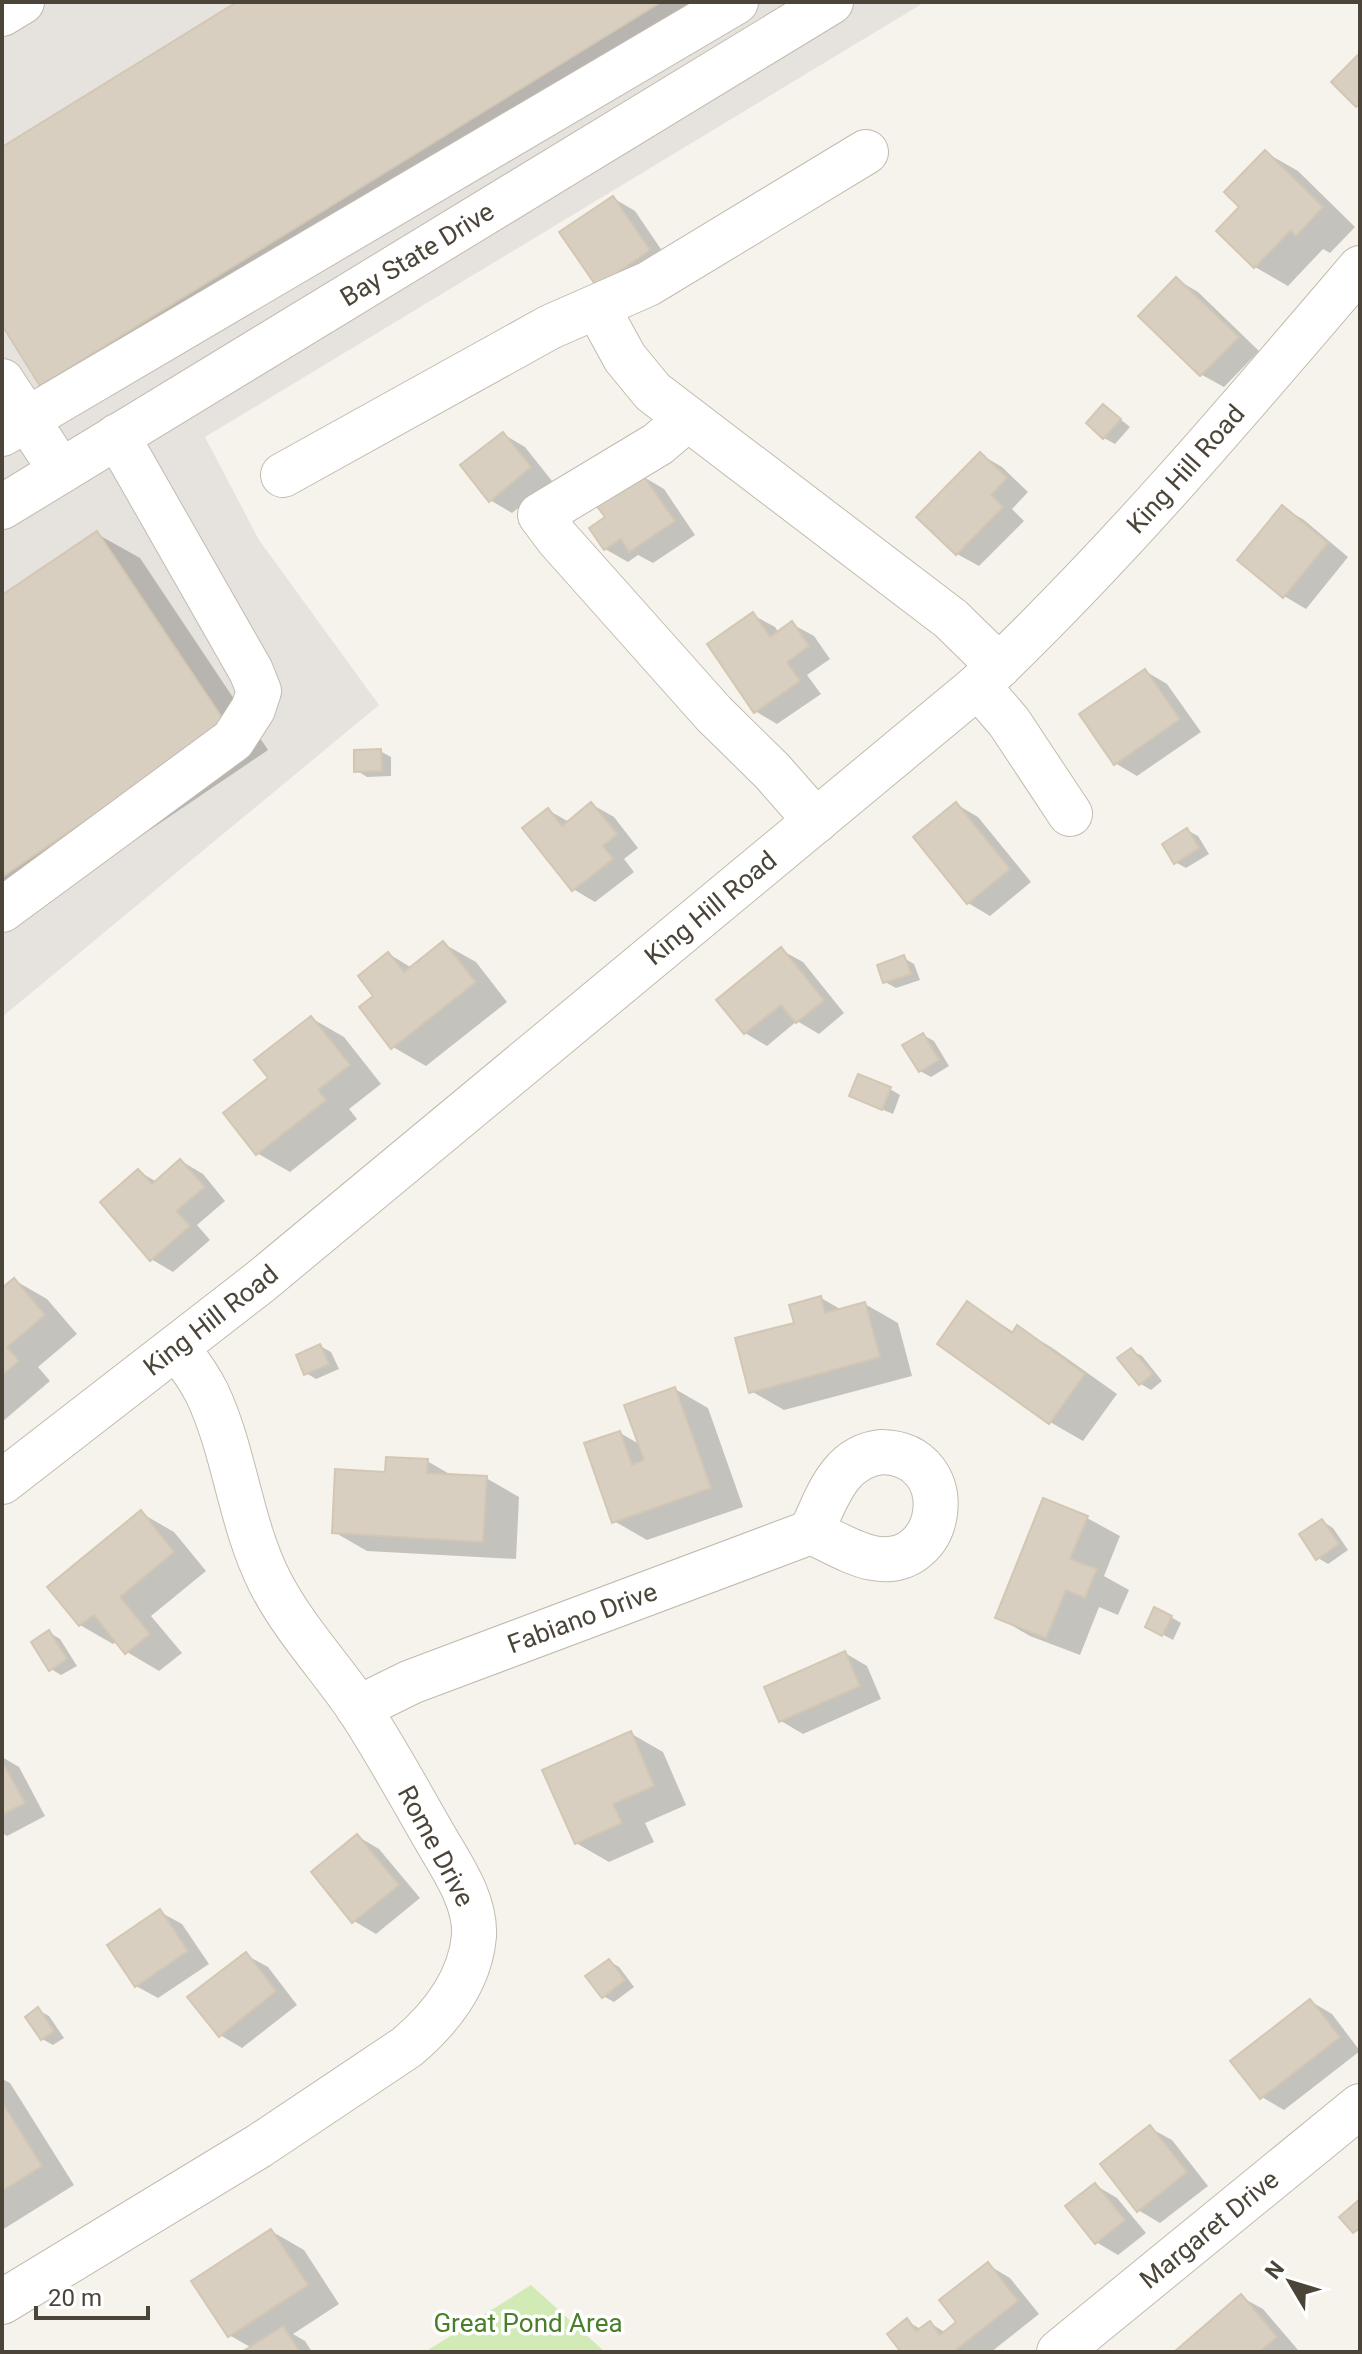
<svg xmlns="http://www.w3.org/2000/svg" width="1362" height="2354" font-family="Roboto,sans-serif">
	<rect width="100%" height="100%" fill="#f6f3ec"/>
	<!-- industrial -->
	<path fill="#e6e2dd" d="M2,2H925L205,437L259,540L379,705L2,1017Z"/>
	<!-- green -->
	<path fill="#d2eab5" d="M531,2285L605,2352H425Z"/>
	<!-- shadow -->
	<path fill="#0003" d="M241,2H743L84,409L41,385L2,322V150Z
		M1265,152L1298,171L1355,227L1330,253L1323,249L1288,286L1255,267L1242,207Z
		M613,198L635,211L671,264L598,285Z
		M1176,279L1198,292L1259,351L1224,387L1202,375L1141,316Z
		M1104,406L1130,427L1115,444L1104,438L1089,423Z
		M503,434L525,447L552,481L512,513L490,500Z
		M980,454L1002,467L1028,492L1012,509L1024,521L979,566L957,554Z
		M642,476L664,489L695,535L653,563L638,555L628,562L605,549L608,517Z
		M1282,507L1304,520L1348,557L1306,609L1284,596Z
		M97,534L140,558L268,750L2,930V597Z
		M753,615L775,627L779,633L792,624L814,636L830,659L807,675L821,694L777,724L755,711Z
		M1145,671L1167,684L1201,732L1137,776L1115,763Z
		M380,751L391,757V776L367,777L356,770Z
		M591,804L614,817L638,848L624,859L634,872L595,902L573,889L548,810L569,822Z
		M956,804L978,817L1031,882L990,916L968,903Z
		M1187,830L1198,836L1209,854L1186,868L1175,862Z
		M444,944L476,962L507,1002L426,1066L393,1047L376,996L389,954L412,968Z
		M781,950L803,962L844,1013L819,1034L797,1021L767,1046L745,1033Z
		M904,958L914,964L920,980L896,988L885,982Z
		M311,1018L344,1037L381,1084L349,1109L357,1119L290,1172L257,1153L271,1078Z
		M923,1035L934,1041L949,1066L931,1077L920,1071Z
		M890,1089L900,1095L893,1114L862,1101Z
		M181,1161L203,1174L225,1201L197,1225L210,1240L173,1272L151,1259L138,1171L157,1182Z
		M14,1280L47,1299L77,1334L38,1367L50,1381L2,1422V1290Z
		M821,1298L842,1310L865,1304L898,1323L912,1376L784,1410L751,1391L796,1324Z
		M968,1303L1015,1333L1018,1328L1051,1347L1117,1394L1083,1441L1050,1422L940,1343Z
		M320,1346L331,1352L339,1369L316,1379L306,1373Z
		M1131,1350L1142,1356L1162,1381L1151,1390L1141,1384Z
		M675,1389L708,1408L743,1507L647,1540L614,1521L620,1433L641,1445Z
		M427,1461L453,1476L486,1478L519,1497L516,1559L367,1551L334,1532L387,1474Z
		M141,1513L174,1532L206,1571L151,1616L182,1653L159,1671L127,1652L117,1641L113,1644L80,1625Z
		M1087,1518L1120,1536L1104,1576L1129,1590L1118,1615L1099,1607L1080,1655L1030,1636L997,1617Z
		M1322,1521L1333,1528L1348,1550L1328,1564L1318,1558Z
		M1171,1617L1181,1623L1173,1640L1147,1626Z
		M50,1633L60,1639L77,1666L61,1675L51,1669Z
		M845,1653L867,1666L881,1699L803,1734L781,1721Z
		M630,1733L663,1752L686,1805L645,1823L654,1842L609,1862L576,1843Z
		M2,1757L19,1767L45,1816L7,1836L2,1833Z
		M357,1836L379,1849L420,1898L376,1934L354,1921Z
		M160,1912L182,1924L209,1964L158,1998L136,1986Z
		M246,1955L268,1967L297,2005L242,2048L220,2035Z
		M609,1961L619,1967L634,1987L614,2002L603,1996Z
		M1310,2001L1332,2014L1360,2051L1284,2110L1262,2097Z
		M38,2010L49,2016L64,2038L53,2045L42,2039Z
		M2,2079L10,2083L74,2185L2,2230Z
		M1150,2128L1172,2140L1208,2186L1160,2223L1138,2210Z
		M1095,2185L1117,2198L1146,2233L1118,2255L1096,2242Z
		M271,2231L304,2250L339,2304L293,2334L305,2341L312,2352H246L252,2348L229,2335Z
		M988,2265L1010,2278L1039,2314L991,2352H904L907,2321L922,2330L930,2323L946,2333L959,2322Z
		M1241,2297L1263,2309L1298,2350L1296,2352H1177Z"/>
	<!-- building -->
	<path fill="#d8cfc1" stroke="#d3c7b4" stroke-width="2" d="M237,2H661L40,386L2,325V147Z
		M1360,53V104L1356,107L1331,82Z
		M1265,150L1323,207L1296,236L1291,230L1254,268L1216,231L1239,207L1224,192Z
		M613,196L650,250L597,287L559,232Z
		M1176,277L1239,337L1200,376L1138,316Z
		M1103,404L1121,419L1103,439L1086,423Z
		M503,432L531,467L489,502L460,465Z
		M980,452L1007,478L991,495L1003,507L956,555L916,517Z
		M642,474L675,521L629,552L621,539L604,550L589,528L605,517L596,505Z
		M1282,505L1328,543L1283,598L1237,560Z
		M97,531L227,725L2,877V595Z
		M753,612L770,637L792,621L809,646L787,662L800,681L754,713L707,644Z
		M1145,669L1180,719L1114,765L1079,714Z
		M381,749L382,771L354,772V750Z
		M591,802L617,834L603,846L613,859L572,891L522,828L548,808L562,826Z
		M956,802L1010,869L967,904L913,837Z
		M1187,828L1199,848L1174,864L1162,844Z
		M443,941L476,982L391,1049L359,1007L373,996L358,976L388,952L404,972Z
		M781,947L824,1000L796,1023L781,1005L744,1034L716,1000Z
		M904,955L911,974L883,983L877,965Z
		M311,1016L350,1065L318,1090L326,1100L256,1155L223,1113L268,1078L254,1060Z
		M923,1033L939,1060L919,1072L902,1045Z
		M858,1074L891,1087L882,1110L849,1096Z
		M180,1159L205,1187L176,1211L190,1226L150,1261L100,1202L138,1169L152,1184Z
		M14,1278L45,1315L7,1347L19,1361L2,1375V1288Z
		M821,1296L825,1313L865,1302L880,1357L749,1393L735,1338L794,1323L789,1305Z
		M967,1301L1012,1333L1017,1325L1085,1374L1049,1424L937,1344Z
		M320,1344L329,1364L304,1375L296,1355Z
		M1131,1348L1153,1374L1139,1385L1117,1358Z
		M675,1387L711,1488L612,1523L584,1443L620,1431L632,1465L644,1460L624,1405Z
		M386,1457L428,1459L427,1473L487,1476L483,1542L332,1533L335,1469L385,1472Z
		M1043,1498L1088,1516L1070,1559L1097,1569L1085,1598L1066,1590L1046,1638L995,1618Z
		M141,1510L174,1552L120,1597L150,1634L125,1654L94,1615L79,1626L47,1587Z
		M1322,1519L1339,1544L1316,1560L1299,1534Z
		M1154,1607L1172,1616L1162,1636L1145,1627Z
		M49,1630L67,1659L49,1671L31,1642Z
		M845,1651L860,1686L779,1722L764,1687Z
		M631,1731L654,1786L613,1804L622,1823L575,1844L542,1770Z
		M2,1761L25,1803L2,1815Z
		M357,1834L399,1885L352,1923L311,1872Z
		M160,1909L188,1951L135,1987L107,1945Z
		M246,1952L276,1991L219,2037L187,1997Z
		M609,1959L625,1980L602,1998L585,1976Z
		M1310,1999L1340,2037L1260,2099L1230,2061Z
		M38,2007L54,2031L41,2040L25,2017Z
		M2,2102L42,2166L2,2191Z
		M1150,2125L1187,2172L1137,2212L1100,2164Z
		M1095,2183L1125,2220L1095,2244L1065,2206Z
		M1360,2199V2228L1353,2233L1339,2217Z
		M271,2229L308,2285L228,2337L191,2281Z
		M988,2262L1018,2301L953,2352H901L887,2334L907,2318L916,2331L930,2321L940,2335L956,2322L939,2300Z
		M1241,2294L1277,2337L1259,2352H1174Z
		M283,2326L300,2352H242Z"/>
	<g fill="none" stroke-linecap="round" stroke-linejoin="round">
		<!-- minor casing -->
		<g stroke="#c2bbae" stroke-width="46">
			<g id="minor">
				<path d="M2,14L22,2"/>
				<path d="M597,307L625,358L653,392L951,619L999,666"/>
				<path d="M2,381L61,471"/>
				<path d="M685,418L678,427L658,444L540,515L558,539L714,714L772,771L816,821"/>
				<path d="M2,434L736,2"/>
				<path d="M283,475L550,327L648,284L866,152"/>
				<path id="s1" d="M2,507L831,2"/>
				<path d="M978,686L1009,722L1070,814"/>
				<path d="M2,910L233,740L253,709L259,691L251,671L117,436"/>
				<path d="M882,1452C962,1454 947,1572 873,1558C852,1554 830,1540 811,1532C827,1498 839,1456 882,1452Z"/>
				<path id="s2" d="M2,1482L260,1282L978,686C1115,556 1237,412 1360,268"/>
				<path id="s3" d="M358,1708L411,1682L811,1532"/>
				<path d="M2,2302L259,2146L407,2047C440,2019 470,1981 474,1936C476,1900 451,1866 434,1836C409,1793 385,1748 357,1706C328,1664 293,1627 270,1582C240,1523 235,1452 207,1393C199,1377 188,1362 177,1348"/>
				<path id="s4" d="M1059,2352L1360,2106"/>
			</g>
		</g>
		<!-- minor -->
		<use href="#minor" stroke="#fff" stroke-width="44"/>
	</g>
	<g text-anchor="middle" stroke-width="7" stroke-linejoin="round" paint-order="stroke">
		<!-- street labels -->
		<g font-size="26" fill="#4b4439" stroke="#fff">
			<text dy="9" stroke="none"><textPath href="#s1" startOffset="486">Bay State Drive</textPath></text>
			<text dy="9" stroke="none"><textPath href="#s2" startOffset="1560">King Hill Road</textPath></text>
			<text dy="9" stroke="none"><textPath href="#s2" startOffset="912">King Hill Road</textPath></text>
			<text dy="9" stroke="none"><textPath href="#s2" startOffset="264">King Hill Road</textPath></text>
			<text dy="9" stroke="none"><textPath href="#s3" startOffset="242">Fabiano Drive</textPath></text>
			<text transform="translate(436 1846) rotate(62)" y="9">Rome Drive</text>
			<text dy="9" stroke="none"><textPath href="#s4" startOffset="194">Margaret Drive</textPath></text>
		</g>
		<!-- park labels -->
		<g font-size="26" fill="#4a7f2a" stroke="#fff">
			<text x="528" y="2332">Great Pond Area</text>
		</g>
	</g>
	<!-- border -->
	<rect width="1362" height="2354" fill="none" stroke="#4b4439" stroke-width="8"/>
	<!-- north arrow -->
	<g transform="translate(1290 2282) rotate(308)" stroke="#ffffff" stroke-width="6" paint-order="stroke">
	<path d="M0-6L14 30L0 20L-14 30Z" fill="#4b4439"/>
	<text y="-12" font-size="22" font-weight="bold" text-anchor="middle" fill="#4b4439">N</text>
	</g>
	<!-- scale -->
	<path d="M36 2306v12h112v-12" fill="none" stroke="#4b4439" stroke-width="4"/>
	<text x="48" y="2306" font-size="24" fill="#4b4439" stroke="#ffffff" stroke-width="6" paint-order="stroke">20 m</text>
</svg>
